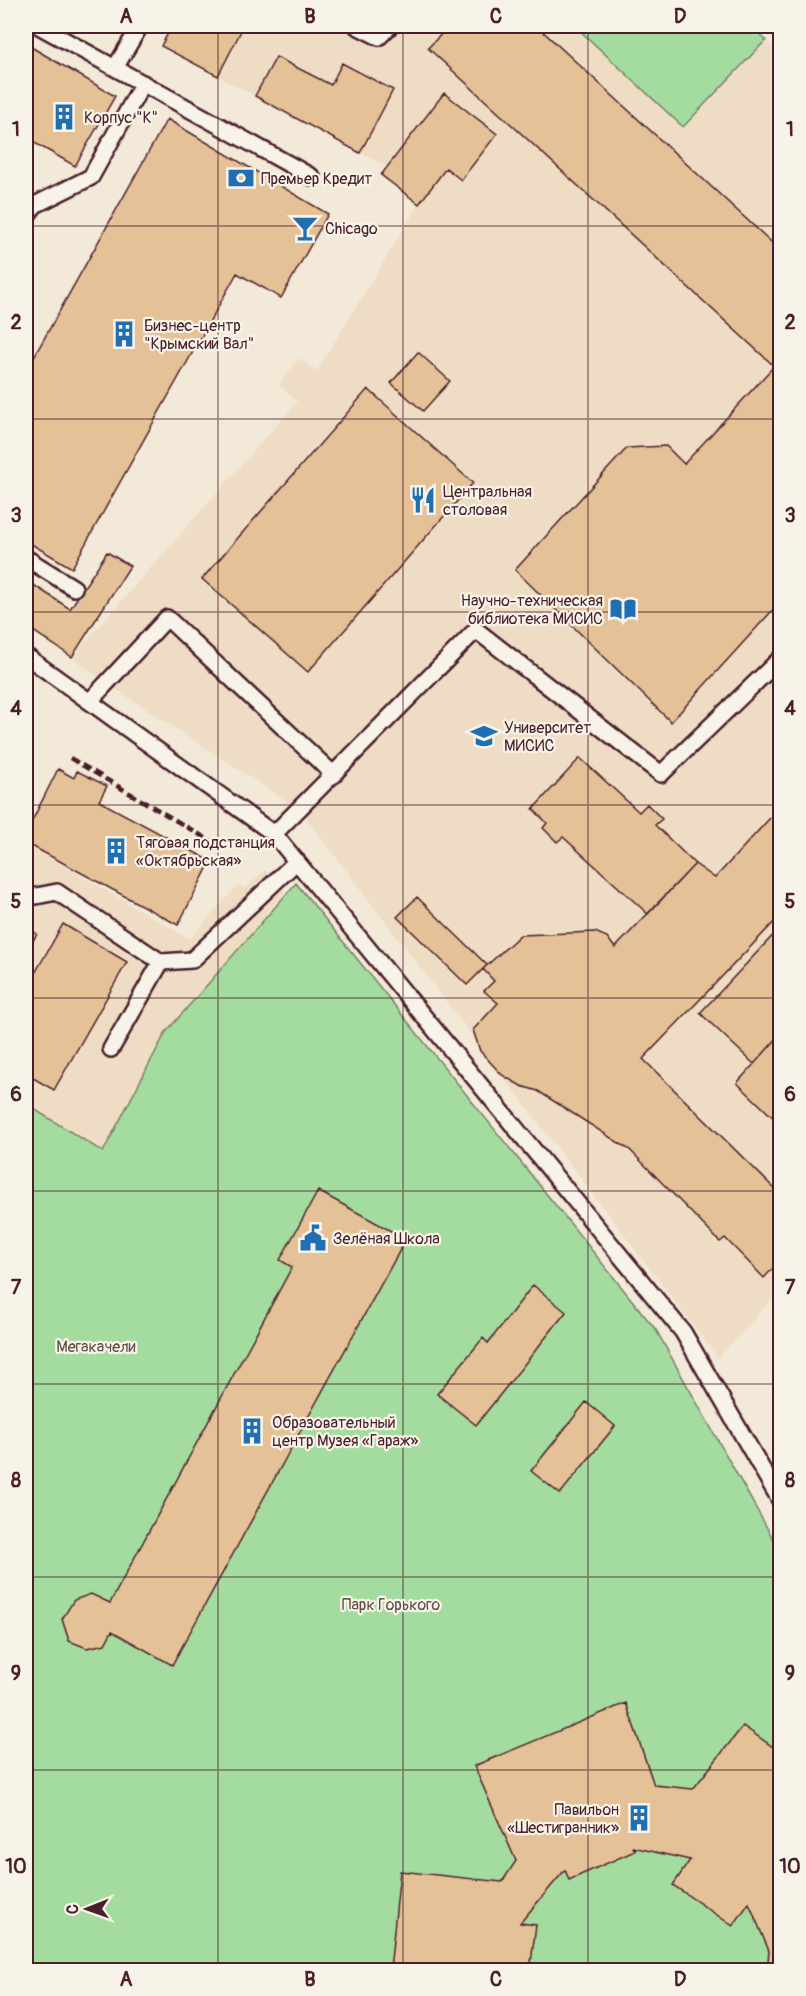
<svg xmlns="http://www.w3.org/2000/svg" width="806" height="1996" font-family="Pangolin,sans-serif">
	<rect width="100%" height="100%" fill="#f3e9d8"/>
	<filter id="ink" filterUnits="userSpaceOnUse"><feTurbulence type="fractalNoise" baseFrequency=".0167" numOctaves="2"/><feDisplacementMap in="SourceGraphic" scale="12" xChannelSelector="R" yChannelSelector="G"/><feConvolveMatrix kernelMatrix="1 2 1 2 8 2 1 2 1" color-interpolation-filters="sRGB"/></filter>
	<g filter="url(#ink)">
		<!-- built -->
		<path fill="#eeddc4" d="M166,26H751L780,53V1291L718,1358L300,810L105,682L72,657L297,402L279,385L299,358L316,372L419,204L381,175L387,167L161,46L170,28Z
			M26,844L190,939L238,885L246,888L265,870L285,892L166,1032L103,1152L26,1104Z"/>
		<!-- green -->
		<path fill="#a4dca0" stroke="#777e66" stroke-width="1.5" d="M575,26H751L766,40L683,127Z
			M296,883L656,1330L780,1551V1970H26V1104L103,1152L166,1032Z"/>
		<!-- building -->
		<path fill="#e4c196" stroke="#4a1f2b" stroke-width="1.5" d="M172,26H240L243,27L218,76L161,46Z
			M449,26H537L780,250V602L671,722L515,570L627,448L666,446L684,464L774,366L428,48Z
			M26,44L115,96L75,166L26,138Z
			M276,57L331,85L342,63L393,90L360,153L255,96Z
			M444,93L497,134L461,180L446,168L419,204L381,175Z
			M167,119L328,214L281,298L237,273L72,568L26,541V371Z
			M418,352L450,381L423,411L391,383Z
			M368,389L473,483L308,672L202,579Z
			M107,552L130,566L72,657L26,626V580L70,609Z
			M580,758L639,812L647,804L662,819L655,825L695,864L648,914L563,837L557,842L543,828L547,823L533,809Z
			M58,769L74,778L77,771L107,786L99,801L211,861L178,925L26,843V833Z
			M780,807V916L643,1059L780,1194V1261L764,1278L725,1238L720,1242L630,1150L538,1091L521,1086L502,1075L480,1051L473,1030L498,1003L484,991L494,981L483,969L520,935L595,932L607,937L615,948L695,864L715,878Z
			M417,897L487,965L467,985L397,917Z
			M63,924L127,962L54,1090L26,1074V989Z
			M26,926L37,934L26,953Z
			M780,928V1035L754,1064L700,1013Z
			M780,1035V1124L737,1083Z
			M318,1191L406,1239L172,1665L112,1631L105,1644L87,1648L69,1641L62,1619L74,1600L91,1594L110,1603L292,1267L280,1260Z
			M533,1285L566,1312L476,1425L437,1394L483,1338L488,1343Z
			M586,1402L615,1426L560,1494L531,1471Z
			M626,1703L654,1785L693,1789L743,1726L780,1752V1970H767L769,1951L749,1903L733,1926L673,1885L690,1860L633,1847L635,1851L569,1880L565,1870L520,1923L536,1925L530,1970H390L400,1871L502,1882L516,1861L474,1766Z"/>
		<g fill="none" stroke-linecap="round" stroke-linejoin="round">
			<!-- service casing -->
			<g stroke="#4a1f2b" stroke-width="20">
				<path id="service" d="M39,26L312,177
					M357,26L379,37L390,26
					M115,68L140,26
					M26,217L35,205L91,177L143,83
					M26,558L74,588
					M26,656L274,834L683,1332L780,1500
					M90,701L167,618L334,775
					M274,834L476,630L661,774L780,659
					M26,898L57,892L161,962L192,960L297,861
					M111,1049L161,962"/>
			</g>
			<!-- service -->
			<use href="#service" stroke="#f7f3e8" stroke-width="15"/>
			<!-- rail -->
			<path stroke="#4a1f2b" stroke-width="4.5" stroke-dasharray="9 4.5" stroke-linecap="butt" d="M70,758L214,843"/>
		</g>
	</g>
	<!-- grid -->
	<path fill="none" stroke="#4a1f2b" stroke-width="1.5" stroke-opacity="0.55" d="M218,26V1970M403,26V1970M588,26V1970M26,226H780M26,419H780M26,612H780M26,805H780M26,998H780M26,1191H780M26,1384H780M26,1577H780M26,1770H780"/>
	<!-- icons -->
	<defs>
		<g id="building-bare" transform="scale(2.07)"><path d="M-4-6H4V6H1V3H-1V6H-4ZM-2.5-4.3h1.7v1.8h-1.7ZM.8-4.3h1.7v1.8H.8ZM-2.5-1h1.7V.8h-1.7ZM.8-1h1.7V.8H.8Z" fill="#1f6fb2" stroke="#f7f3e8" stroke-width="2.5" paint-order="stroke"/></g>
		<g id="bank-bare" transform="scale(2.07)"><path d="M-6-4H6V4H-6ZM0-2.3a2.3 2.3 0 1 0 0 4.6a2.3 2.3 0 1 0 0-4.6Z" fill="#1f6fb2" stroke="#f7f3e8" stroke-width="2.5" paint-order="stroke"/></g>
		<g id="bar-bare" transform="scale(2.07)"><path d="M-6-5H6L.8 .8V4.5H3.5V6h-7V4.5H-.8V.8Z" fill="#1f6fb2" stroke="#f7f3e8" stroke-width="2.5" paint-order="stroke"/></g>
		<g id="restaurant-bare" transform="scale(2.07)"><path d="M-5-6h1v4h1v-4h1v4h1v-4h1v5L-1.5 .5V6h-2V.5L-5-1ZM5-6V6H3V1.5H1.5Q1.5-4 5-6Z" fill="#1f6fb2" stroke="#f7f3e8" stroke-width="2.5" paint-order="stroke"/></g>
		<g id="library-bare" transform="scale(2.07)"><path d="M-6-4Q-3-5.5-.7-3.5V5Q-3 3-6 4ZM6-4Q3-5.5 .7-3.5V5Q3 3 6 4Z" fill="#1f6fb2" stroke="#f7f3e8" stroke-width="2.5" paint-order="stroke"/></g>
		<g id="university-bare" transform="scale(2.07)"><path d="M0-5L7-2L0 1L-7-2ZM-4 1L0 2.5L4 1V4Q0 6-4 4Z" fill="#1f6fb2" stroke="#f7f3e8" stroke-width="2.5" paint-order="stroke"/></g>
		<g id="civic-bare" transform="scale(2.07)"><path d="M-.6-6.5H3V-4.5H.6V-3L4-1V1h2V6H-6V1h2V-1L-.6-3ZM-1.2 2.5V6h2.4V2.5Z" fill="#1f6fb2" stroke="#f7f3e8" stroke-width="2.5" paint-order="stroke"/></g>
	</defs>
	<g fill-rule="evenodd">
		<use href="#building-bare" x="64" y="117"/>
		<use href="#bank-bare" x="241" y="178"/>
		<use href="#bar-bare" x="305" y="228"/>
		<use href="#building-bare" x="124" y="334"/>
		<use href="#restaurant-bare" x="423" y="500"/>
		<use href="#library-bare" x="623" y="609"/>
		<use href="#university-bare" x="484" y="736"/>
		<use href="#building-bare" x="116" y="851"/>
		<use href="#civic-bare" x="313" y="1238"/>
		<use href="#building-bare" x="252" y="1431"/>
		<use href="#building-bare" x="639" y="1818"/>
	</g>
	<g text-anchor="middle" stroke-width="4.5" stroke-linejoin="round" paint-order="stroke">
		<!-- poi labels -->
		<g font-size="16" fill="#4a1f2b" stroke="#f7f3e8" text-anchor="start">
			<text x="84" y="123">Корпус "К"</text>
			<text x="261" y="184">Премьер Кредит</text>
			<text x="325" y="234">Chicago</text>
			<text x="144" y="331">Бизнес-центр<tspan x="144" dy="18">"Крымский Вал"</tspan></text>
			<text x="443" y="497">Центральная<tspan x="443" dy="18">столовая</tspan></text>
			<text x="603" y="606" text-anchor="end">Научно-техническая<tspan x="603" dy="18">библиотека МИСИС</tspan></text>
			<text x="504" y="733">Университет<tspan x="504" dy="18">МИСИС</tspan></text>
			<text x="136" y="848">Тяговая подстанция<tspan x="136" dy="18">«Октябрьская»</tspan></text>
			<text x="333" y="1244">Зелёная Школа</text>
			<text x="272" y="1428">Образовательный<tspan x="272" dy="18">центр Музея «Гараж»</tspan></text>
			<text x="619" y="1815" text-anchor="end">Павильон<tspan x="619" dy="18">«Шестигранник»</tspan></text>
		</g>
		<!-- park labels -->
		<g font-size="16" fill="#604e48" stroke="#f7f3e8">
			<text x="96" y="1352">Мегакачели</text>
			<text x="391" y="1610">Парк Горького</text>
		</g>
	</g>
	<!-- margin -->
	<rect width="806" height="1996" fill="none" stroke="#f7f3e8" stroke-width="66"/>
	<!-- north arrow -->
	<g transform="translate(87 1909) rotate(269)" stroke="#f7f3e8" stroke-width="4.5" paint-order="stroke">
	<path d="M0-4.5L10 22L0 15L-10 22Z" fill="#4a1f2b"/>
	<text y="-9" font-size="16" font-weight="bold" text-anchor="middle" fill="#4a1f2b">С</text>
	</g>
	<rect x="33" y="33" width="740" height="1930" fill="none" stroke="#4a1f2b" stroke-width="2"/>
	<g font-size="20" text-anchor="middle" font-weight="bold" fill="#4a1f2b">
		<text x="126" y="23">A</text>
		<text x="310" y="23">B</text>
		<text x="496" y="23">C</text>
		<text x="680" y="23">D</text>
		<text x="16" y="136">1</text>
		<text x="790" y="136">1</text>
		<text x="16" y="329">2</text>
		<text x="790" y="329">2</text>
		<text x="16" y="522">3</text>
		<text x="790" y="522">3</text>
		<text x="16" y="715">4</text>
		<text x="790" y="715">4</text>
		<text x="16" y="908">5</text>
		<text x="790" y="908">5</text>
		<text x="16" y="1101">6</text>
		<text x="790" y="1101">6</text>
		<text x="16" y="1294">7</text>
		<text x="790" y="1294">7</text>
		<text x="16" y="1487">8</text>
		<text x="790" y="1487">8</text>
		<text x="16" y="1680">9</text>
		<text x="790" y="1680">9</text>
		<text x="16" y="1873">10</text>
		<text x="790" y="1873">10</text>
		<text x="126" y="1986">A</text>
		<text x="310" y="1986">B</text>
		<text x="496" y="1986">C</text>
		<text x="680" y="1986">D</text>
	</g>
</svg>
